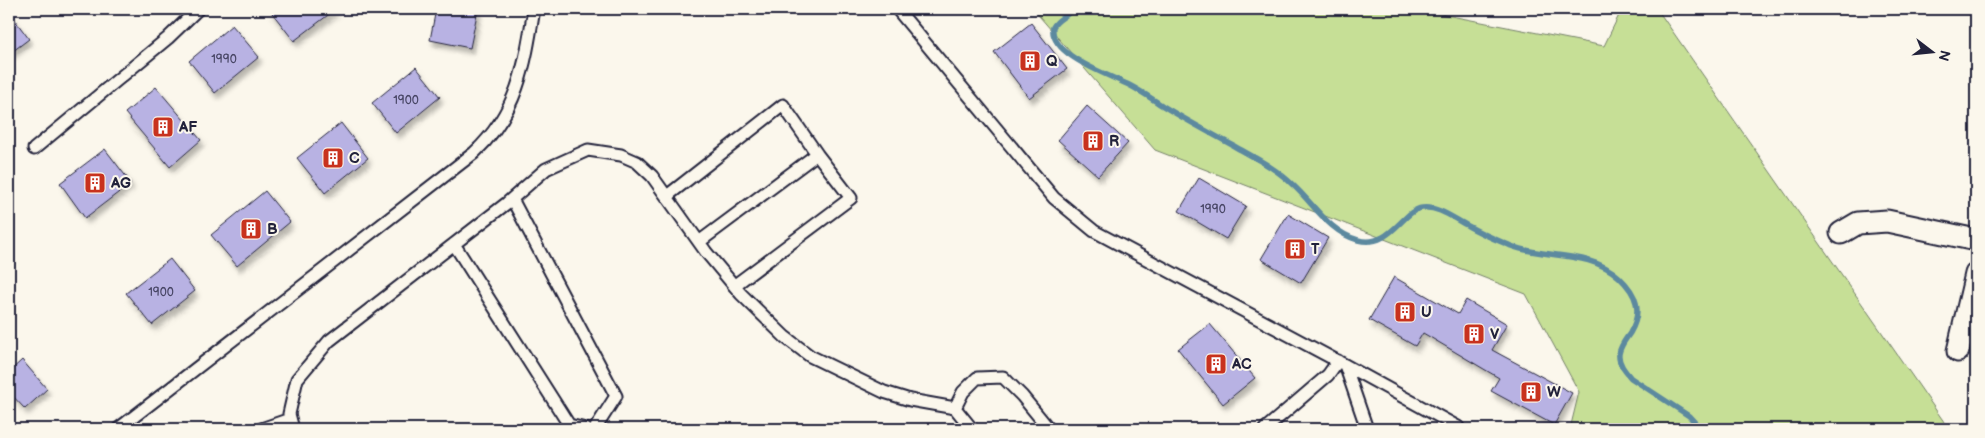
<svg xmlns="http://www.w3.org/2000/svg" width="1985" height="438" font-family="'Balsamiq Sans',sans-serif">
	<defs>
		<filter id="shadow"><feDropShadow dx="3" dy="5.5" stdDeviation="2.5" flood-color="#0004"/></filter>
	</defs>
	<rect width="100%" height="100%" fill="#fbf7ec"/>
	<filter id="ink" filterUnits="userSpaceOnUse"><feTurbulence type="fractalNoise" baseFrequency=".02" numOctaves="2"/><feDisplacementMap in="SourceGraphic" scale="10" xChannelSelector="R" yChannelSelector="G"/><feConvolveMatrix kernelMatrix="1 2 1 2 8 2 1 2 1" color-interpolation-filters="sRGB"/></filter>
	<g filter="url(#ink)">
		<!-- green -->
		<path fill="#c6df96" stroke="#748068" d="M1033,9H1415L1604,46L1622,9H1657L1949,429H1570L1579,392L1526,294L1155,150Z"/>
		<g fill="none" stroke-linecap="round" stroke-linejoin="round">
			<!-- stream -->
			<path stroke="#5c899f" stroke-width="5.5" d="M1072,9C1067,17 1058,18 1053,27C1049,55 1109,75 1129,85C1141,91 1152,99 1163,106C1186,120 1210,133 1234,146C1255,158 1276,168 1293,185C1314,204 1329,232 1358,240C1390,249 1403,210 1422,208C1439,206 1454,219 1468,226C1482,234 1497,240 1511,246C1546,259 1590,250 1619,277C1637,294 1643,311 1630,333C1626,339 1620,346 1619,354C1618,363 1625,371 1631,378L1689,416L1701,429"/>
		</g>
		<!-- building -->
		<path fill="#b8b2e3" stroke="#22223b" filter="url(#shadow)" d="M269,9H336L294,41Z
			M436,9H478L470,48L430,40Z
			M9,12L29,39L9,54Z
			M1031,23L1067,69L1029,98L994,52Z
			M232,25L259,57L215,93L189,61Z
			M416,67L440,97L396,133L372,103Z
			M156,87L201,140L170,167L125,113Z
			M1087,106L1128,143L1098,176L1058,140Z
			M341,123L368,158L325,193L297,158Z
			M105,149L131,183L85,218L60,183Z
			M1199,178L1246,206L1226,239L1179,211Z
			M265,191L290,222L237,266L211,235Z
			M1288,214L1328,238L1301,283L1261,259Z
			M170,259L195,291L152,325L126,293Z
			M1394,277L1458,314L1466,300L1507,324L1492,350L1572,393L1554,425L1491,391L1499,378L1423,333L1415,346L1369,320Z
			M1210,324L1255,378L1223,404L1178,349Z
			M22,360L47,389L25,409L9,392V372Z"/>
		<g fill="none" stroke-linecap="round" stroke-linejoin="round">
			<!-- service casing -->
			<g stroke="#22223b" stroke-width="15">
				<path id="service" d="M897,9L1054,198L1094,231L1345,365L1458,427L1457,429
					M34,149L168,38L198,9
					M667,196L783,105L817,154
					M512,199L616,396L595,429
					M699,242L817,154L851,198L735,285
					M454,244L569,425L586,429
					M1345,365L1367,429
					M118,429L474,153C518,112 525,65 534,9
					M261,429L290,419
					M293,429L289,414L297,379L329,341L507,203L546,169L588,150L621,155L637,162L652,176L706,252L741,294L785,337L810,356L884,392L910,400L955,408
					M972,429L955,408L963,392L977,378L1003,377L1022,396L1049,429
					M1265,429L1328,375L1338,361"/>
			</g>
			<!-- minor casing -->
			<g stroke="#22223b" stroke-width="25">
				<path id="minor" d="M1841,233L1858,223L1887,221L1976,240
					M1958,351L1976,274"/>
			</g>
			<!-- service -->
			<use href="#service" stroke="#fbf7ec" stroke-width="11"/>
			<!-- minor -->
			<use href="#minor" stroke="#fbf7ec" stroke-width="21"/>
		</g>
	</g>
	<!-- icons -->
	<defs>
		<g id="building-square" transform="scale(1.125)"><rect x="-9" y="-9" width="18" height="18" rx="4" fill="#c8321e" stroke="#fbf7ec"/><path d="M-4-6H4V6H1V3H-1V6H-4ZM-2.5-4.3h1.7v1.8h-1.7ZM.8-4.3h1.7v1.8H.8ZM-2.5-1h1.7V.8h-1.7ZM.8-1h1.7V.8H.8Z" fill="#fff"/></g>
	</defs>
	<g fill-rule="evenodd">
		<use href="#building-square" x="1030" y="61"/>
		<use href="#building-square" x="163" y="127"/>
		<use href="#building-square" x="1093" y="141"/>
		<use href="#building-square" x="333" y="158"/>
		<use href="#building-square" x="95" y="183"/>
		<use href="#building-square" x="251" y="229"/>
		<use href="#building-square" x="1295" y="249"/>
		<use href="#building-square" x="1405" y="312"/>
		<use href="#building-square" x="1474" y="334"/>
		<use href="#building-square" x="1216" y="364"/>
		<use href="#building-square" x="1531" y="392"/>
	</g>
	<g text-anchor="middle" stroke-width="4" stroke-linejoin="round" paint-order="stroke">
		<!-- number labels -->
		<g font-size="12" fill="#484665">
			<text x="224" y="63">1990</text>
			<text x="406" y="104">1900</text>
			<text x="1213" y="213">1990</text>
			<text x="161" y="296">1900</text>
		</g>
		<!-- poi labels -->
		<g font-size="15" font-weight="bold" fill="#22223b" stroke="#fbf7ec" text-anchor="start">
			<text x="1046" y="66">Q</text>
			<text x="179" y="132">AF</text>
			<text x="1109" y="146">R</text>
			<text x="349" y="163">C</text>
			<text x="111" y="188">AG</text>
			<text x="267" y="234">B</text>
			<text x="1311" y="254">T</text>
			<text x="1421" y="317">U</text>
			<text x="1490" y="339">V</text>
			<text x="1232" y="369">AC</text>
			<text x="1547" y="397">W</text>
		</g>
	</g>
	<!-- margin -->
	<rect width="1985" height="438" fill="none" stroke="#fbf7ec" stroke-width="30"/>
	<rect x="15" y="15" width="1955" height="408" fill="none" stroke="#22223b" stroke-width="2" filter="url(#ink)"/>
	<!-- north arrow -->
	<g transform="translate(1932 52) rotate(106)" stroke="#fbf7ec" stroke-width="4" paint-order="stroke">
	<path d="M0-4L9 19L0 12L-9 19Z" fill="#22223b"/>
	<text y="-8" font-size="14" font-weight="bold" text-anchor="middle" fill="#22223b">N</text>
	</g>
</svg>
